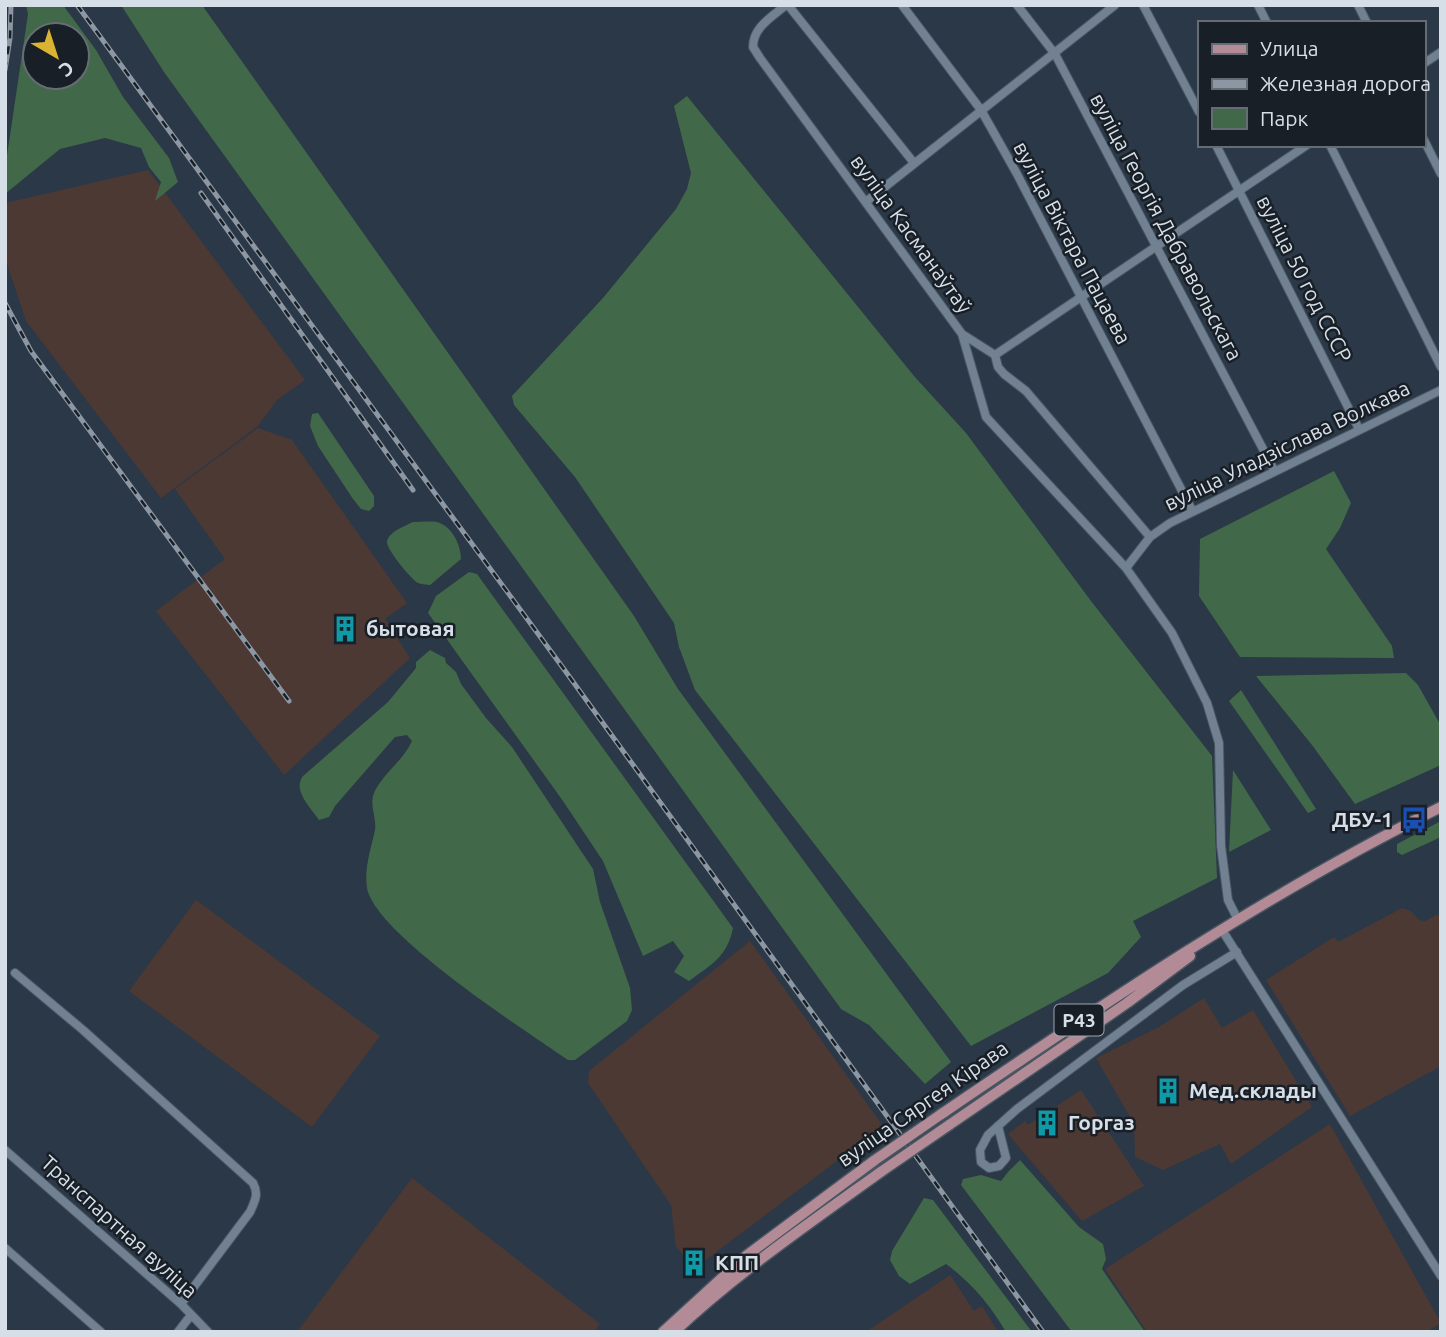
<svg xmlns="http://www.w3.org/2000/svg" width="1446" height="1337" font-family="Ubuntu,sans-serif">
	<rect width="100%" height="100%" fill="#2a3847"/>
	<!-- industrial -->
	<path fill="#4d3934" d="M148,170L305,380L277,400L257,427L161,498L26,321L7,264L5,227V203Z
		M258,428L292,440L407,603L385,619L410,658L284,775L156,611L225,559L175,489Z
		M196,900L380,1036L312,1127L129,991Z
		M1402,908L1411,911L1419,920L1425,921L1438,914L1441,919V1066L1350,1116L1266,980L1334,937L1338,942Z
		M750,941L883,1126L695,1268L676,1247L671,1205L588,1083L589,1071Z
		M1204,998L1222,1028L1253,1010L1312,1107L1231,1164L1220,1144L1163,1170L1135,1157L1134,1124L1096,1058L1159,1027Z
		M1081,1090L1144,1186L1082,1221L1008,1134L1025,1121L1028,1125Z
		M1330,1124L1441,1323L1426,1332H1147L1105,1269Z
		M412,1178L600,1324L594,1332H297Z
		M950,1275L974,1311L982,1306L998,1332H866Z"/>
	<!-- green -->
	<path fill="#416949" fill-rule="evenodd" d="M26,5H63L96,50L123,97L169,158L178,182L155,201L161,182L149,167L141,148L105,138L60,149L5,194V169L28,14ZM35,35H77V77H35Z
		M121,5H202L634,616L678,689L951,1062L925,1084L869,1025L841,1009L164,72Z
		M687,96L914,376L966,433L1091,601L1212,756L1217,878L1133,921L1141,937L1108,973L971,1046L695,690L679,647L674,623L575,477L514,405L512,396L603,298L676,209L687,189L691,173L674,106Z
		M318,413L374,496V506L369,511L361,509L353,499L318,446L310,426L312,414Z
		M1334,471L1351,503L1340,528L1326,549L1392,646L1394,658L1240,657L1199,596L1200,539Z
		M413,522C420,522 430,521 437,522C452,526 461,545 461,559L430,585C428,585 420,584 418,583C411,579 387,550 387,542C388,532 405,526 413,522Z
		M469,572L477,574L733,928C727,957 712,964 689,981L674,972L684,956L673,941L643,956L603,861L563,801L428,613L436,596Z
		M430,650L445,658L446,663L456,672L461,684L486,718L512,747L593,869L600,902L630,988L632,1010L627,1021L575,1060H568C526,1031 375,934 367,888C364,868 371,849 375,830C377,818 369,806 374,793C383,773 403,761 412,741L407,735L395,737L335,806L329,817L319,820C311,808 292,790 303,776L388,702L416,668V662Z
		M1406,673L1418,685L1441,726V765L1355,804L1312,745L1256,676Z
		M1241,690L1316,809L1308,813L1229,701Z
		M1233,770L1271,830L1229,852Z
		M1441,821V837L1402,855L1397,852V844Z
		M1020,1160L1079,1227L1103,1244L1106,1259L1102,1269L1145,1332H1072L961,1185L963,1179L981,1175L1001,1181L1008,1172Z
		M924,1198L933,1200L1032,1332H1006C991,1306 971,1282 946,1264L910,1284L899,1276L890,1260L892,1251Z"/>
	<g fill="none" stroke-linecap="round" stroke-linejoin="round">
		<!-- minor casing -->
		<g stroke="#495561" stroke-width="10">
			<path id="minor" d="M786,5C772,17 753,27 753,47L760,58L962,334L995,355L998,367L1004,374L1026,391L1150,537
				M788,5L914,163
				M902,5L981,110L1017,174L1192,510
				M1017,5L1055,54L1274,470
				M1143,5L1199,112
				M1258,5L1267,23
				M1358,5L1367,23
				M1423,64L1441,52
				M1423,138L1441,174
				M1216,145L1359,429
				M1330,145L1441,367
				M867,201L1115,5
				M962,334L986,417L1126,568L1172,633L1207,703L1219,743L1221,846L1228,900L1238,920
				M995,355L1307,145
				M1126,568L1150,537L1170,523L1441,390
				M1222,930L1441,1276
				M15,973L83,1030L253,1183C259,1194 255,1201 250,1212L181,1304
				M998,1126L1006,1158L999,1166L989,1168L981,1162L980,1150L988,1135L1017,1109L1183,985L1237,952
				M5,1150L181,1304L208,1332
				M5,1248L101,1332
				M178,1332L191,1315"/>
		</g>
		<!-- major casing -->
		<g stroke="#495561" stroke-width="13">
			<path id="major" d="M940,1115C1102,1005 1265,894 1441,807
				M949,1125L1127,1003L1190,956
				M663,1332L746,1256L875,1160
				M674,1332C738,1272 811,1222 882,1171"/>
		</g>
		<!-- minor -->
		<use href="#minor" stroke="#718192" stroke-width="8"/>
		<!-- major -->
		<use href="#major" stroke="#b28b97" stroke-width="10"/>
		<!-- rail casing -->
		<g stroke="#8c97a3" stroke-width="5">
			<path id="rail" d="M77,5L566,672L1043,1332
				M5,70L10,38L11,5
				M201,193L413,490
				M5,303L31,351L289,701"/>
		</g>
		<!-- rail -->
		<use href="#rail" stroke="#191f26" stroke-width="2.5" stroke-dasharray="8" stroke-linecap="butt"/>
		<!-- major-bridge casing -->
		<g stroke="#495561" stroke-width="13" stroke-linecap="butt">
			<path id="major-bridge" d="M875,1160L940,1115
				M882,1171L949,1125"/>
		</g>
		<!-- major-bridge -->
		<use href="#major-bridge" stroke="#b28b97" stroke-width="10"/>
	</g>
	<!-- icons -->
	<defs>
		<g id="building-bare" transform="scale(2.1)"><path d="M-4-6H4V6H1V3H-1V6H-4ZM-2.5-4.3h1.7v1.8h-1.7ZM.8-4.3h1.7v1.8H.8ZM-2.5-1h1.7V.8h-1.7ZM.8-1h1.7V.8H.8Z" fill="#0f9aa8" stroke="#191f26" stroke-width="2.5" paint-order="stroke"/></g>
		<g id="bus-bare" transform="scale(2.1)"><path d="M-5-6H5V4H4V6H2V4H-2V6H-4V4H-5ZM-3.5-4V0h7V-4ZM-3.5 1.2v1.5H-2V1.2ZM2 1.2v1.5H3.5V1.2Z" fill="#1a4fb4" stroke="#191f26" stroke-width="2.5" paint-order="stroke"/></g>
	</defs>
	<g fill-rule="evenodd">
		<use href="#building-bare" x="345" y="629"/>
		<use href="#bus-bare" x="1414" y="820"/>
		<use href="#building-bare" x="1168" y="1091"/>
		<use href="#building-bare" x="1047" y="1123"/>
		<use href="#building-bare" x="694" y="1263"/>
	</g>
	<g text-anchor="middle" stroke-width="5" stroke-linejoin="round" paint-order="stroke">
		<!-- shield labels -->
		<rect fill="#191f26" stroke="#9da5ae" stroke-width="2" x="1054.5" y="1004.5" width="49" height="31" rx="5"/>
		<g font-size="19" font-weight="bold" fill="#d6dfe8">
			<text x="1079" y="1027">Р43</text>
		</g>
		<!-- street labels -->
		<g font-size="21" fill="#d6dfe8" stroke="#191f26">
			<text transform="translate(1166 227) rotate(62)" y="7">вуліца Георгія Дабравольскага</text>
			<text transform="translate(911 234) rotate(54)" y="7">вуліца Касманаўтаў</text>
			<text transform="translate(1072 243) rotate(62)" y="7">вуліца Віктара Пацаева</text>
			<text transform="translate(1304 279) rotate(63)" y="7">вуліца 50 год СССР</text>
			<text transform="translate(1287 446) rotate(-26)" y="7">вуліца Уладзіслава Волкава</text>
			<text transform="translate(923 1104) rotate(-35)" y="7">вуліца Сяргея Кірава</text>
			<text transform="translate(119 1227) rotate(42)" y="7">Транспартная вуліца</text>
		</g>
		<!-- poi labels -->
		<g font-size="21" font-weight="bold" fill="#d6dfe8" stroke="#191f26" text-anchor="start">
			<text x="366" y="636">бытовая</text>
			<text x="1393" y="827" text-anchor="end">ДБУ-1</text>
			<text x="1189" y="1098">Мед.склады</text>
			<text x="1068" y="1130">Горгаз</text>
			<text x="715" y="1270">КПП</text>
		</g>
	</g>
	<!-- border -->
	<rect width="1446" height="1337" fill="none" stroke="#d6dfe8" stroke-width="14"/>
	<!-- legend -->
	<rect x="1198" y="21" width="228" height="126" fill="#191f26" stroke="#656c74" stroke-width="2"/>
	<rect x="1212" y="44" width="35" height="10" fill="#b28b97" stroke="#656c74" stroke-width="2"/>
	<text x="1260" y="56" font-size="21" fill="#d6dfe8">Улица</text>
	<rect x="1212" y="79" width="35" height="10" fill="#8c97a3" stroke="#656c74" stroke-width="2"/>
	<text x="1260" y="91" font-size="21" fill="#d6dfe8">Железная дорога</text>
	<rect x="1212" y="108" width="35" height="21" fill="#416949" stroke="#656c74" stroke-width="2"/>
	<text x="1260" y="126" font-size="21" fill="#d6dfe8">Парк</text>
	<!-- north arrow -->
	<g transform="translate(56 56) rotate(141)"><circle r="33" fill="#191f26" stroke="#656c74" stroke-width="2"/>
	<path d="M0-5L12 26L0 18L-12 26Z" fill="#dab333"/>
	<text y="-10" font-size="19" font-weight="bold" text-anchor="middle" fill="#d6dfe8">С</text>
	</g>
</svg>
